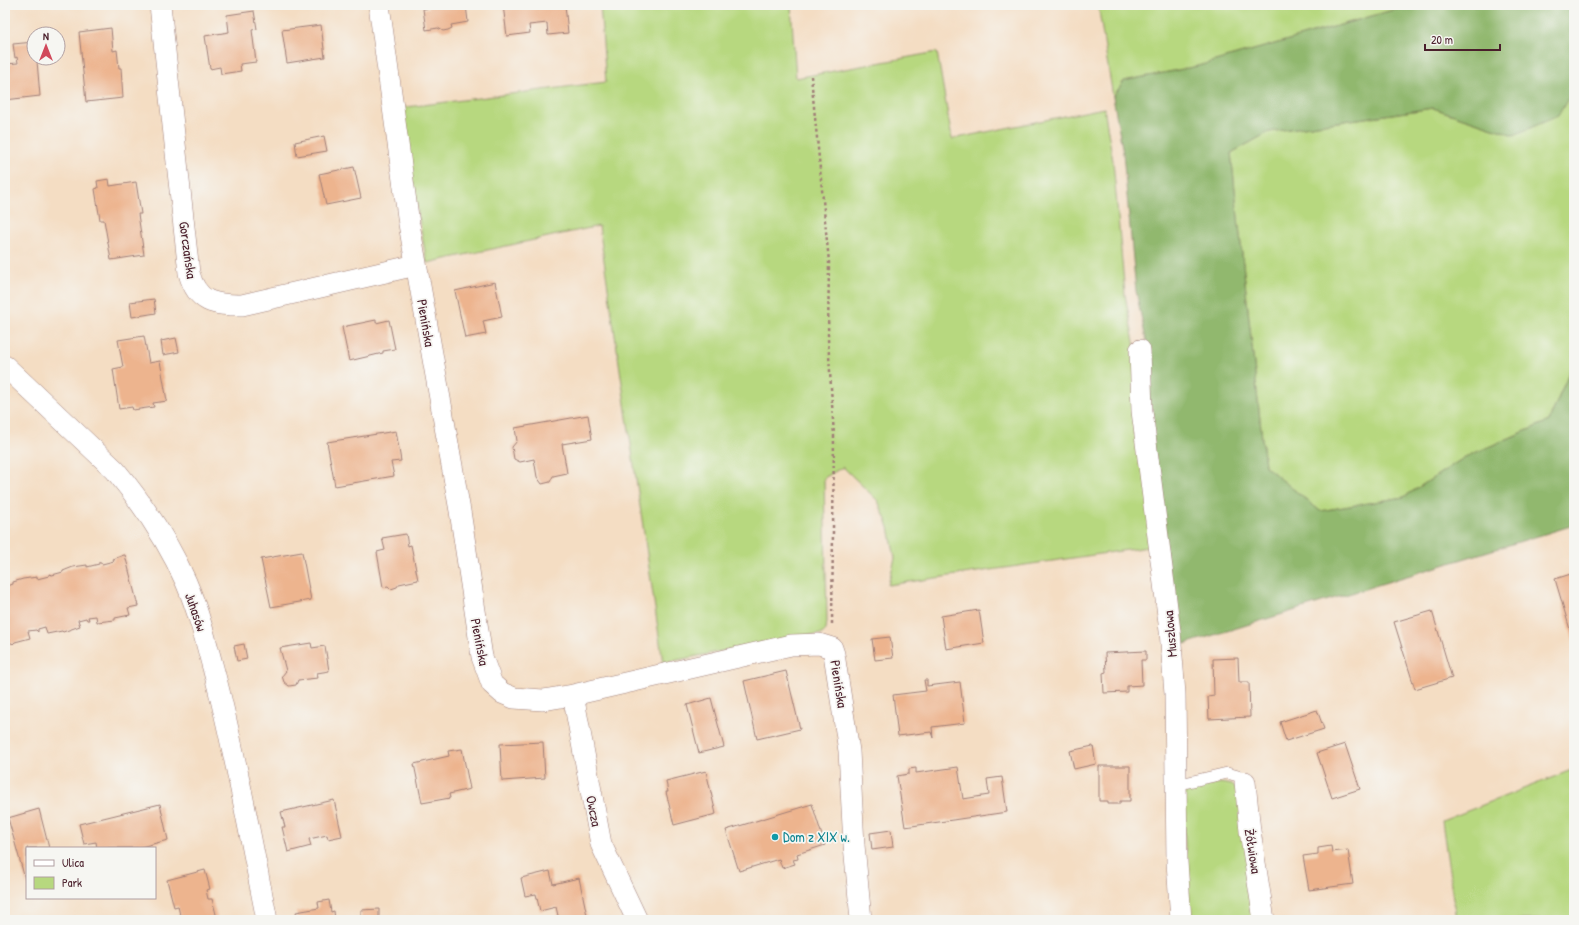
<svg xmlns="http://www.w3.org/2000/svg" width="1579" height="925" font-family="'Patrick Hand',sans-serif">
	<rect width="100%" height="100%" fill="#f6f6f2"/>
	<filter id="ink" filterUnits="userSpaceOnUse"><feTurbulence type="fractalNoise" baseFrequency=".025" numOctaves="2"/><feDisplacementMap in="SourceGraphic" scale="8" xChannelSelector="R" yChannelSelector="G"/><feConvolveMatrix kernelMatrix="1 2 1 2 8 2 1 2 1" color-interpolation-filters="sRGB"/></filter>
	<filter id="wash" filterUnits="userSpaceOnUse"><feTurbulence type="fractalNoise" baseFrequency=".012" numOctaves="4" result="noise"/><feDisplacementMap in="SourceGraphic" scale="16" xChannelSelector="R" yChannelSelector="G"/><feGaussianBlur stdDeviation="0.9" result="paint"/><feColorMatrix in="noise" values="0 0 0 0 0 0 0 0 0 0 0 0 0 0 0 0 0 1.4 0 .05"/><feComposite in="paint" operator="in"/></filter>
	<g filter="url(#wash)">
		<rect width="100%" height="100%" fill="#f4ddc3"/>
		<!-- green -->
		<path fill="#b7d87f" stroke="#807c55" d="M600,5H791L796,78L937,52L952,139L1104,108L1113,161L1125,295L1136,352L1155,546L888,585L895,558L889,527L878,501L843,467L824,478L827,621L826,630L822,634L792,637L663,663L599,226L427,263L399,108L606,82Z
			M1098,5H1410L1198,66L1124,81L1113,97Z
			M1574,88V360L1549,421L1465,457L1404,497L1320,511L1265,466L1231,153L1269,132L1433,108L1514,135Z
			M1574,769V920H1456L1442,821Z
			M1221,783L1232,785L1240,792L1259,920H1188L1183,795L1190,788Z"/>
		<!-- forest -->
		<path fill="#91b86e" stroke="#6e6c4c" d="M1410,5H1574V88L1558,116L1514,135L1433,108L1269,132L1231,153L1265,466L1320,511L1404,497L1465,457L1549,421L1574,360V525L1178,646L1147,411L1148,349L1136,291L1123,153L1113,97L1124,81L1198,66Z"/>
		<g id="blocks">
			<!-- building -->
			<path fill="#edb48e" d="M428,5H466L468,22L451,25L452,28L448,30L443,31L438,28L426,30L423,9L429,8Z
				M503,5H565L568,33L548,35L547,23L529,25L530,33L507,36Z
				M254,11L257,29L252,30L256,62L240,64L241,71L221,74L220,67L210,69L205,36L229,32L227,15Z
				M321,25L325,57L287,63L282,30Z
				M111,28L113,51L117,50L119,68H121L123,98L86,102L79,32Z
				M34,42V58L37,61L40,96L5,100V64L18,63L17,57L15,58L13,44Z
				M324,136L327,151L297,156L295,142Z
				M354,167L361,198L326,205L319,174Z
				M109,179L110,186L136,182L141,214H138L144,255L111,260L104,220H100L95,189L98,188L97,181Z
				M495,282L502,317L483,321L486,334L465,338L455,291Z
				M154,299L156,313L132,317L130,302Z
				M376,320V323L389,320L395,349L383,351V353L349,361L342,327Z
				M144,336L149,363L160,361L167,401L153,403L154,407L133,410L132,407L119,409L113,369L123,367L118,340Z
				M176,338L179,352L163,355L161,341Z
				M588,415L592,439L562,444L567,473L553,476L550,482L542,484L537,477L534,459L520,462L514,459L512,447L517,441L515,428Z
				M396,431L401,461L391,462L394,476L335,486L327,442Z
				M406,534L408,546L411,545L418,580L399,584L397,587L391,589L388,586L383,587L377,552L385,550L382,538Z
				M302,552L311,600L271,607L261,559Z
				M124,555H125L138,606L128,608L130,615L115,618V620L97,622L96,616L88,617L89,620H87L86,618L78,620L80,626L63,632L62,631L47,634L45,627L38,629V632L36,630L28,631L30,638L15,642L13,644L12,643L5,644V587L13,584V582L23,579L37,577V579L49,576V574L52,575L63,572V571L73,567L87,565V567L99,564V562H101L102,564L114,561L113,559Z
				M1574,573V643L1555,579Z
				M979,610L984,643L946,649L941,616Z
				M1432,611L1452,678L1415,689L1394,622Z
				M890,637L893,658L875,660L872,639Z
				M311,643L312,648L325,646L329,671L317,673L318,678L298,680L296,685L289,686L284,682L282,676L286,671L280,648Z
				M244,644L247,659L237,661L234,646Z
				M1146,651V660H1141L1142,685L1127,686V692L1104,693L1103,673L1106,672L1105,653Z
				M1238,658L1239,682H1249L1250,717L1209,719L1208,697L1214,696L1213,659Z
				M786,671L800,729L757,739L744,681Z
				M924,680H927V686L960,682L965,723L932,727L933,738L931,732L898,736L893,695L926,691Z
				M711,698L724,747L699,753L687,705Z
				M1317,710L1324,729L1286,741L1280,722Z
				M543,742L545,778L502,781L500,744Z
				M1345,744L1360,789L1332,798L1317,753Z
				M1093,746L1096,764L1074,769L1070,751Z
				M462,749L470,789L449,794L450,798L422,803L414,764L449,756L448,751Z
				M1099,766H1130V801H1120V804H1108V801H1099Z
				M958,767L963,799L989,795L987,779L1002,777L1007,812L905,827L897,776L909,774V769L916,768V773Z
				M706,771L716,814L674,825L666,792H668L666,781Z
				M334,800L342,836L328,839L327,835L309,839L311,846L288,852L282,827H285L281,812Z
				M160,804L168,840L137,848H97L96,842L84,844L79,824Z
				M812,804L825,845L797,854L798,859L793,860L795,864L782,868L779,859L739,871L726,830Z
				M39,809L49,848H27V886L8,818Z
				M891,830L893,847L872,850L870,833Z
				M1331,846L1332,852L1348,850L1353,884L1309,890L1303,856L1318,854V848Z
				M205,870L210,889L206,890L208,899H212L217,918L181,920L178,906L174,907L167,880Z
				M550,871L553,884L579,878L588,920H559L556,907L540,911L536,894L525,896L521,878Z
				M329,900L331,912L334,911L335,920H298L296,912L319,908L318,902Z
				M379,909V920H361V910Z"/>
		</g>
	</g>
	<g filter="url(#ink)">
		<use href="#blocks" fill-opacity="0" stroke="#9f7e77" stroke-width="1"/>
		<g fill="none" stroke-linecap="round" stroke-linejoin="round">
			<!-- lane casing -->
			<g stroke="#9f7e77" stroke-width="12">
				<path id="lane" d="M1176,785L1227,773L1238,776L1245,782"/>
			</g>
			<!-- street casing -->
			<g stroke="#9f7e77" stroke-width="22">
				<path id="street" d="M160,5L189,273C197,303 214,305 242,305L416,265
					M379,5L409,224L460,511L482,657L492,684L502,693L514,698L543,700L573,695L791,645L819,644L832,648L834,654L849,751L854,845L861,920
					M1140,350L1142,411L1170,631L1175,694L1177,862L1181,920
					M5,366L115,470C143,504 168,541 186,582C200,615 208,649 217,683C237,761 251,841 267,920
					M573,695L601,844L637,920
					M1245,782L1250,831L1264,920"/>
			</g>
			<!-- path -->
			<path stroke="#9f7e77" stroke-width="2.5" stroke-dasharray="3 3" stroke-linecap="butt" d="M811,76L829,262L828,339L834,436L832,624"/>
			<!-- lane -->
			<use href="#lane" stroke="#fff" stroke-width="11"/>
			<!-- street -->
			<use href="#street" stroke="#fff" stroke-width="21"/>
		</g>
	</g>
	<!-- markers -->
	<circle fill="#0f9aa8" stroke="#f6f6f2" stroke-width="1.5" cx="775" cy="837" r="4"/>
	<g text-anchor="middle" stroke-width="3.5" stroke-linejoin="round" paint-order="stroke">
		<!-- street labels -->
		<g font-size="14" fill="#4a1f2b" stroke="#f6f6f2">
			<text transform="translate(188 250) rotate(82)" y="5">Gorczańska</text>
			<text transform="translate(426 323) rotate(80)" y="5">Pienińska</text>
			<text transform="translate(196 612) rotate(71)" y="5">Juhasów</text>
			<text transform="translate(1170 634) rotate(-95)" y="5">Muszlowa</text>
			<text transform="translate(480 642) rotate(79)" y="5">Pienińska</text>
			<text transform="translate(839 684) rotate(81)" y="5">Pienińska</text>
			<text transform="translate(594 811) rotate(79)" y="5">Owcza</text>
			<text transform="translate(1253 851) rotate(81)" y="5">Żółwiowa</text>
		</g>
		<!-- culture labels -->
		<g font-size="14" fill="#0d838f" stroke="#f6f6f2" text-anchor="start">
			<text x="783" y="842">Dom z XIX w.</text>
		</g>
	</g>
	<!-- margin -->
	<rect width="1579" height="925" fill="none" stroke="#f6f6f2" stroke-width="20"/>
	<!-- legend -->
	<rect x="26" y="847" width="130" height="52" fill="#f6f6f2" stroke="#b1a0a2"/>
	<rect x="34" y="860" width="20" height="6" fill="#ffffff" stroke="#b1a0a2"/>
	<text x="62" y="867" font-size="12" fill="#4a1f2b">Ulica</text>
	<rect x="34" y="877" width="20" height="12" fill="#b7d87f" stroke="#b1a0a2"/>
	<text x="62" y="887" font-size="12" fill="#4a1f2b">Park</text>
	<!-- north arrow -->
	<g transform="translate(46 46)"><circle r="19" fill="#f6f6f2" stroke="#b1a0a2"/>
	<path d="M0-3L7 15L0 10L-7 15Z" fill="#d1495b"/>
	<text y="-6" font-size="11" font-weight="bold" text-anchor="middle" fill="#4a1f2b">N</text>
	</g>
	<!-- scale -->
	<path d="M1425 44v6h75v-6" fill="none" stroke="#4a1f2b" stroke-width="2"/>
	<text x="1431" y="44" font-size="12" fill="#4a1f2b" stroke="#f6f6f2" stroke-width="3" paint-order="stroke">20 m</text>
</svg>
